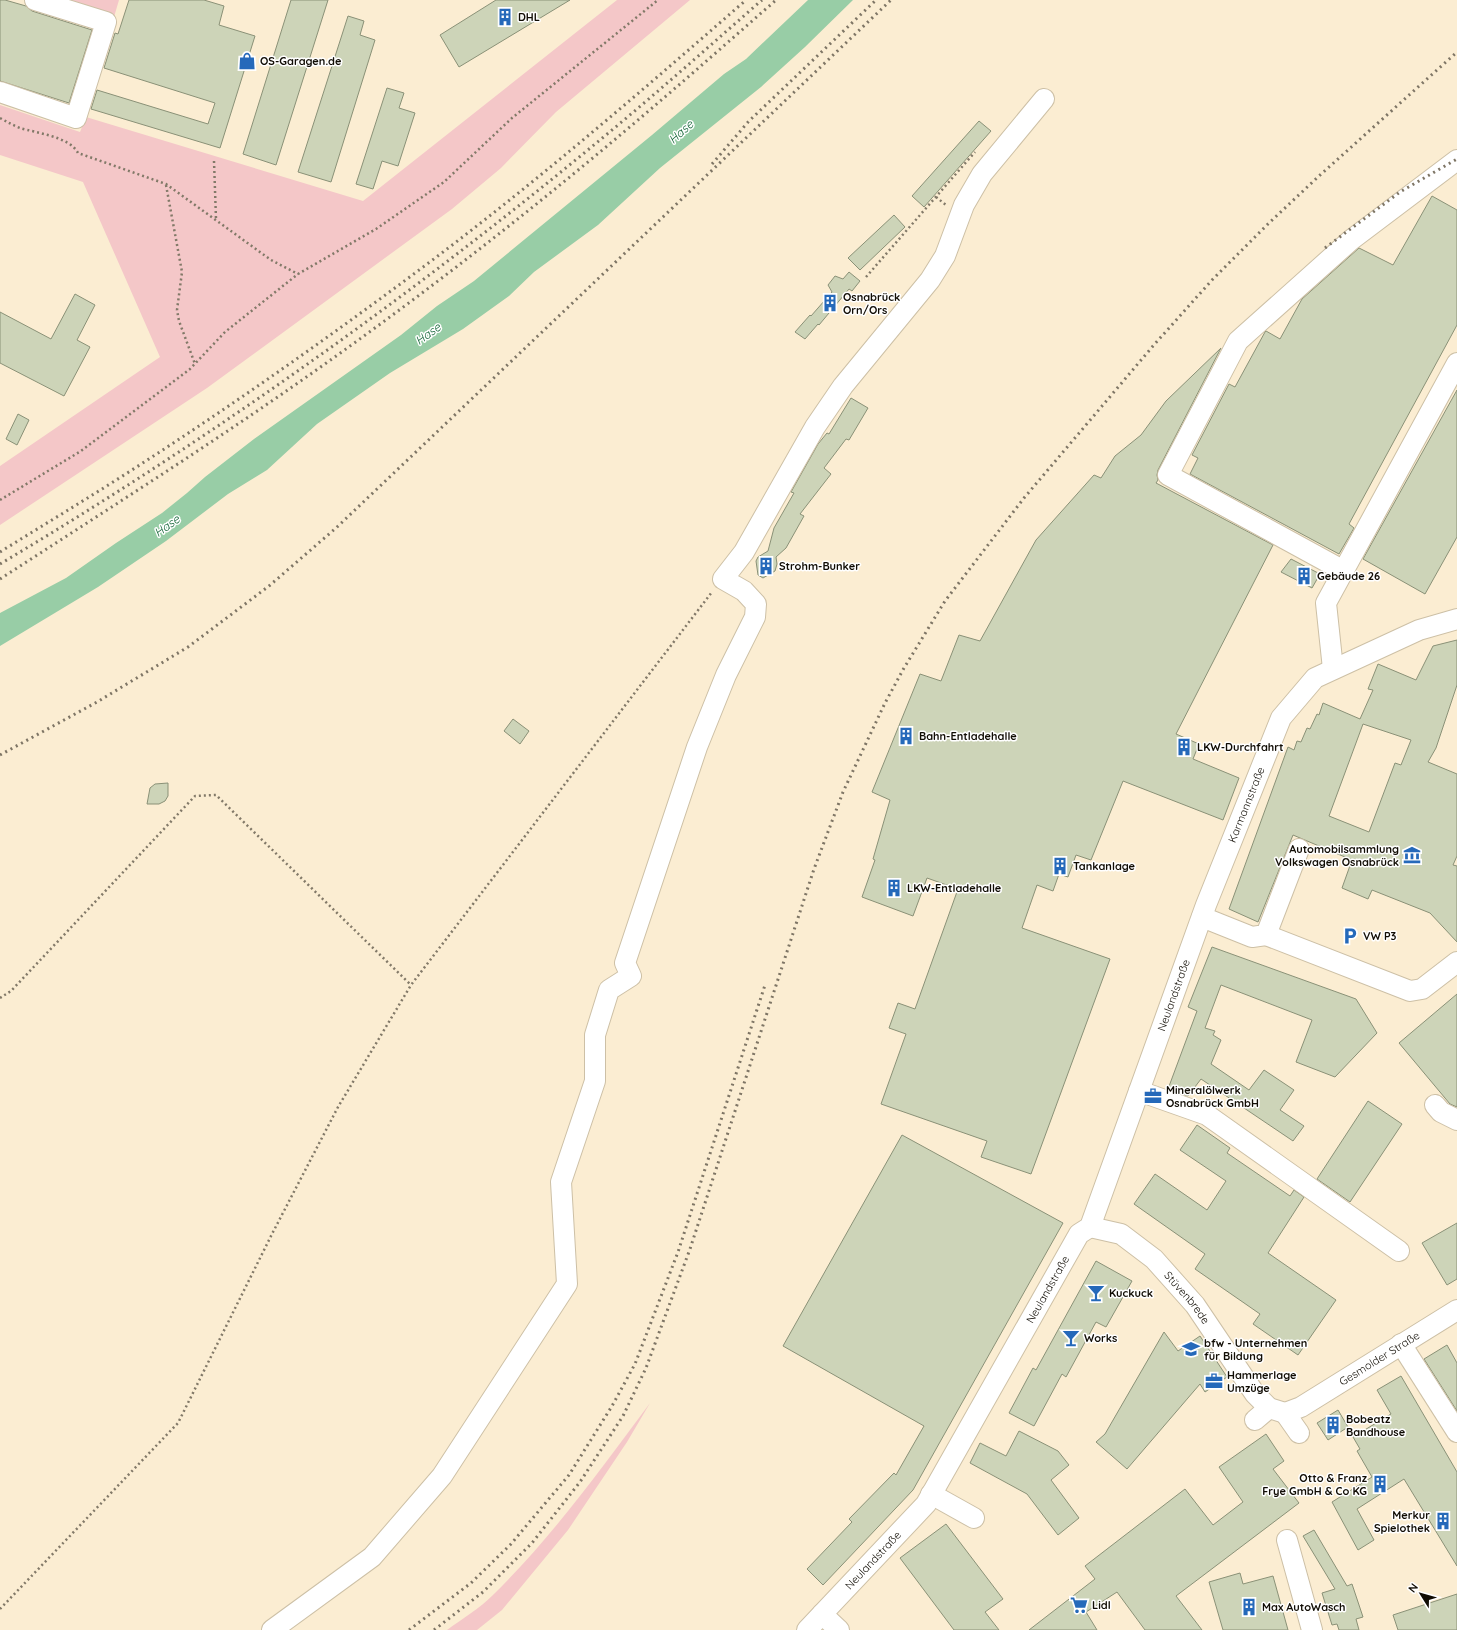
<svg xmlns="http://www.w3.org/2000/svg" width="1457" height="1630" font-family="Quicksand,sans-serif">
	<rect width="100%" height="100%" fill="#fbedd2"/>
	<!-- green -->
	<path fill="#f4c7c8" d="M59,0H119L114,17Z
		M617,0H690L556,112L501,168L452,209L207,388L0,525V466L160,357L83,182L0,155V105L80,132L86,117L363,201Z
		M650,1403L627,1442L568,1530L502,1610L477,1630H447C462,1619 480,1608 493,1595C552,1537 601,1469 650,1403Z"/>
	<!-- water -->
	<path fill="#98cda6" d="M808,0H853L805,47L761,87L660,168L598,225L534,272L509,296L463,329L390,373L317,424L267,470L228,494L166,541L98,587L0,646V613L66,578L116,543L162,513L187,493L205,477L254,439L401,335L437,306L474,281L652,135L724,74L746,59Z"/>
	<!-- building -->
	<path fill="#cdd4b8" stroke="#8a9177" fill-rule="evenodd" d="M0,0H5L26,6L32,11L92,30L69,103L0,81Z
		M129,0H204L224,6L219,25L255,36L220,148L91,109L97,90L208,124L215,103L104,68L115,33L118,34Z
		M291,0H328L276,165L243,154Z
		M496,0H570L459,67L440,35Z
		M348,16L364,21L360,35L375,40L331,182L298,172Z
		M387,88L404,93L399,108L415,113L398,166L382,161L373,189L356,184Z
		M979,121L991,131L924,207L912,196Z
		M1432,196L1457,210V325L1349,524L1354,528L1339,554L1190,474L1198,458L1192,455L1229,384L1235,387L1265,332L1266,331L1280,339L1302,299L1359,248L1393,265Z
		M894,215L905,227L860,270L848,258Z
		M849,272L860,281L852,291L849,289L819,325L818,324L805,339L795,332L810,315L811,316L832,292L828,285L835,276L843,279Z
		M75,294L95,305L77,340L90,347L64,396L0,363V312L51,339Z
		M1221,348L1158,470L1157,475L1158,480L1156,483L1273,545L1176,734L1199,744L1193,759L1239,778L1223,820L1123,781L1091,860L1076,855L1068,877L1059,874L1053,891L1037,885L1022,928L1110,959L1031,1174L981,1157L987,1141L881,1104L906,1034L889,1028L898,1003L915,1009L958,889L927,878L913,916L862,897L875,860L873,859L890,800L872,792L920,674L941,681L959,635L980,641L1036,540L1094,475L1101,478L1115,456L1141,435L1166,401Z
		M1457,390V537L1425,594L1363,559Z
		M851,398L868,408L849,440L846,439L824,468L831,474L800,514L804,516L786,548L776,557L777,564L775,571L763,578L758,575L756,561L758,557L768,551L774,528L794,493L791,492L818,444L827,433L829,434Z
		M18,414L29,420L17,445L6,439Z
		M1291,559L1320,574L1312,588L1281,572Z
		M1457,640V685L1436,748L1428,762L1457,774V856L1453,865L1457,866V942L1430,913L1372,890L1368,899L1342,888L1352,860L1293,835L1258,922L1229,909L1288,747L1294,750L1297,741L1301,742L1307,728L1310,729L1317,714L1319,715L1323,703L1360,719L1373,690L1368,689L1378,664L1416,680L1433,646ZM1363,724L1411,740L1401,765L1395,763L1369,832L1329,816Z
		M513,719L529,731L520,744L504,731Z
		M168,783V796L165,801L159,804H147L150,788L155,784Z
		M1212,947L1356,999L1377,1033L1335,1077L1296,1062L1312,1020L1221,985L1205,1028L1215,1031L1213,1035L1221,1040L1211,1064L1249,1090L1264,1070L1294,1090L1280,1110L1304,1126L1293,1141L1201,1079L1188,1096L1168,1089L1197,1011L1188,1007Z
		M1457,994V1107L1450,1104L1399,1043Z
		M1368,1101L1402,1124L1350,1202L1317,1179Z
		M1197,1125L1230,1148L1227,1153L1290,1196L1294,1190L1304,1197L1268,1253L1336,1300L1298,1355L1253,1324L1260,1314L1195,1269L1205,1254L1134,1204L1155,1174L1207,1210L1226,1181L1180,1150Z
		M902,1135L1063,1223L913,1490L823,1585L807,1569L852,1522L849,1519L894,1473L896,1475L924,1426L783,1346Z
		M1457,1223V1279L1447,1285L1422,1243Z
		M1096,1261L1132,1281L1106,1327L1096,1322L1066,1377L1062,1374L1034,1426L1009,1413L1033,1368L1036,1370Z
		M1164,1332L1178,1351L1200,1336L1227,1377L1205,1392L1200,1384L1127,1469L1096,1442L1105,1434Z
		M1447,1345L1457,1363V1411L1424,1359Z
		M1401,1376L1457,1472V1566L1404,1479L1357,1509L1374,1540L1358,1550L1332,1502L1372,1477L1357,1451L1360,1449L1353,1437L1391,1414L1377,1390Z
		M1338,1410L1348,1427L1328,1440L1317,1423Z
		M1019,1431L1058,1451L1069,1465L1051,1480L1079,1518L1058,1535L1027,1494L970,1463L980,1443L1006,1456Z
		M1266,1434L1284,1461L1273,1469L1299,1503L1176,1596L1202,1630H1145L1117,1592L1086,1612L1097,1630H1029L1095,1579L1085,1566L1185,1489L1213,1525L1243,1502L1219,1467Z
		M946,1524L1003,1599L985,1612L999,1630H954L900,1558Z
		M1314,1530L1347,1586L1352,1584L1363,1617L1356,1619L1359,1630H1339L1337,1624L1332,1625L1322,1593L1335,1589L1303,1536Z
		M1240,1573L1243,1584L1273,1576L1288,1630H1223L1209,1582Z
		M1457,1594V1630H1398L1393,1615Z"/>
	<g fill="none" stroke-linecap="round" stroke-linejoin="round">
		<!-- minor casing -->
		<g stroke="#cdc0a6" stroke-width="22">
			<g id="minor">
				<path d="M0,92L76,118L106,22L35,0"/>
				<path d="M1344,571L1168,475L1238,341L1351,240L1457,160"/>
				<path d="M1333,669L1326,603L1457,363"/>
				<path d="M1202,917L1252,937L1266,935L1299,849"/>
				<path d="M1266,935L1410,991L1422,989L1457,962"/>
				<path d="M1139,1091L1207,1115L1399,1251"/>
				<path d="M1435,1105L1441,1112L1457,1120"/>
				<path id="s1" d="M1090,1227L1121,1234L1154,1259L1195,1305L1255,1394L1269,1408L1285,1413L1301,1407L1457,1310"/>
				<path d="M1401,1344L1457,1432"/>
				<path d="M1285,1413L1299,1433"/>
				<path d="M1255,1420L1269,1408"/>
				<path d="M931,1494L974,1518"/>
				<path d="M1287,1540L1312,1630"/>
				<path d="M822,1614L839,1630"/>
				<path d="M272,1630L372,1557L442,1476L567,1284L561,1182L595,1081V1035L609,990L631,976L625,963L697,747L726,675L755,617L756,604L744,591L723,579L744,552L815,427L843,386L930,280L945,256L964,205L982,174L1044,99"/>
				<path id="s2" d="M807,1630L926,1504L1079,1234L1090,1227L1206,905L1281,718L1315,678L1419,630L1457,619"/>
			</g>
		</g>
		<!-- path -->
		<path stroke="#827968" stroke-width="2.5" stroke-dasharray="2 3" stroke-linecap="butt" d="M0,118C7,122 13,125 20,128C37,133 70,137 78,153L166,184L271,260L298,274
			M214,161L216,219
			M166,185L182,272L177,310L179,321L195,364
			M936,197L946,205
			M866,277L975,152
			M0,500L81,451L190,369L225,332L298,274L376,229L444,182L512,118L658,0
			M0,998L11,991L195,796L216,795L411,985
			M0,1609L178,1423L272,1234L338,1107L411,985L712,592"/>
		<!-- minor -->
		<use href="#minor" stroke="#fff" stroke-width="20"/>
		<!-- rail -->
		<path stroke="#7e7565" stroke-width="3" stroke-dasharray="2 4" stroke-linecap="butt" d="M712,164L749,121L876,0
			M1325,248L1400,192L1457,159
			M0,552C45,524 90,497 135,468C228,408 318,345 407,279C525,192 636,96 746,0
			M0,564C217,435 424,287 618,125C667,84 714,42 762,0
			M0,579C102,513 205,448 305,378C415,301 522,218 625,131C676,88 726,44 776,0
			M0,755L97,702L188,647L269,586L336,528L891,0
			M409,1630L471,1583L511,1544L569,1475L612,1406L635,1364L678,1252L765,985
			M434,1630L483,1592L532,1543L580,1482L623,1416L646,1368L690,1249L814,869L843,792L885,703L904,668L945,601L1024,498L1153,346L1212,280L1269,223L1319,176L1457,52"/>
	</g>
	<!-- icons -->
	<defs>
		<g id="building-bare" transform="scale(1.38)"><path d="M-4-6H4V6H1V3H-1V6H-4ZM-2.5-4.3h1.7v1.8h-1.7ZM.8-4.3h1.7v1.8H.8ZM-2.5-1h1.7V.8h-1.7ZM.8-1h1.7V.8H.8Z" fill="#2569ba" stroke="#fff" stroke-width="2.5" paint-order="stroke"/></g>
		<g id="shop-bare" transform="scale(1.38)"><path d="M-5-2.5h2.3a2.7 3.5 0 0 1 5.4 0H5L5.5 6h-11ZM-1.5-2.5h3a1.5 2.3 0 0 0-3 0Z" fill="#2569ba" stroke="#fff" stroke-width="2.5" paint-order="stroke"/></g>
		<g id="museum-bare" transform="scale(1.38)"><path d="M0-6L6-3V-2H-6V-3ZM-5-1h2V3h-2ZM-1-1h2V3h-2ZM3-1h2V3H3ZM-6 4H6V6H-6Z" fill="#2569ba" stroke="#fff" stroke-width="2.5" paint-order="stroke"/></g>
		<g id="parking-bare" transform="scale(1.38)"><path d="M-3.5-5.5H1a3.5 3.5 0 0 1 0 7H-1V5.5H-3.5ZM-1-3.4V-.6H.8a1.4 1.4 0 0 0 0-2.8Z" fill="#2569ba" stroke="#fff" stroke-width="2.5" paint-order="stroke"/></g>
		<g id="office-bare" transform="scale(1.38)"><path d="M-6-3h4V-5.5h4V-3h4V5H-6ZM-1-4.5V-3h2v-1.5ZM-6 0V1H6V0Z" fill="#2569ba" stroke="#fff" stroke-width="2.5" paint-order="stroke"/></g>
		<g id="bar-bare" transform="scale(1.38)"><path d="M-6-5H6L.8 .8V4.5H3.5V6h-7V4.5H-.8V.8Z" fill="#2569ba" stroke="#fff" stroke-width="2.5" paint-order="stroke"/></g>
		<g id="school-bare" transform="scale(1.38)"><path d="M0-5L7-2L0 1L-7-2ZM-4 1L0 2.5L4 1V4Q0 6-4 4Z" fill="#2569ba" stroke="#fff" stroke-width="2.5" paint-order="stroke"/></g>
		<g id="supermarket-bare" transform="scale(1.38)"><path d="M-6-5.5h2.5l.6 2H6L4.5 2H-2.5L-4.4-4H-6ZM-1.5 3.2a1.3 1.3 0 1 0 .1 0ZM3 3.2a1.3 1.3 0 1 0 .1 0Z" fill="#2569ba" stroke="#fff" stroke-width="2.5" paint-order="stroke"/></g>
	</defs>
	<g fill-rule="evenodd">
		<use href="#building-bare" x="505" y="17"/>
		<use href="#shop-bare" x="247" y="61"/>
		<use href="#building-bare" x="830" y="303"/>
		<use href="#building-bare" x="766" y="566"/>
		<use href="#building-bare" x="1304" y="576"/>
		<use href="#building-bare" x="906" y="736"/>
		<use href="#building-bare" x="1184" y="747"/>
		<use href="#museum-bare" x="1412" y="855"/>
		<use href="#building-bare" x="1060" y="866"/>
		<use href="#building-bare" x="894" y="888"/>
		<use href="#parking-bare" x="1350" y="936"/>
		<use href="#office-bare" x="1153" y="1096"/>
		<use href="#bar-bare" x="1096" y="1293"/>
		<use href="#bar-bare" x="1071" y="1338"/>
		<use href="#school-bare" x="1191" y="1349"/>
		<use href="#office-bare" x="1214" y="1381"/>
		<use href="#building-bare" x="1333" y="1425"/>
		<use href="#building-bare" x="1380" y="1484"/>
		<use href="#building-bare" x="1443" y="1521"/>
		<use href="#supermarket-bare" x="1079" y="1605"/>
		<use href="#building-bare" x="1249" y="1607"/>
	</g>
	<g text-anchor="middle" stroke-width="3" stroke-linejoin="round" paint-order="stroke">
		<!-- poi labels -->
		<g font-size="11" font-weight="bold" fill="#100c04" stroke="#fff" text-anchor="start">
			<text x="518" y="21">DHL</text>
			<text x="260" y="65">OS-Garagen.de</text>
			<text x="843" y="301">Osnabrück<tspan x="843" dy="13">Orn/Ors</tspan></text>
			<text x="779" y="570">Strohm-Bunker</text>
			<text x="1317" y="580">Gebäude 26</text>
			<text x="919" y="740">Bahn-Entladehalle</text>
			<text x="1197" y="751">LKW-Durchfahrt</text>
			<text x="1399" y="853" text-anchor="end">Automobilsammlung<tspan x="1399" dy="13">Volkswagen Osnabrück</tspan></text>
			<text x="1073" y="870">Tankanlage</text>
			<text x="907" y="892">LKW-Entladehalle</text>
			<text x="1363" y="940">VW P3</text>
			<text x="1166" y="1094">Mineralölwerk<tspan x="1166" dy="13">Osnabrück GmbH</tspan></text>
			<text x="1109" y="1297">Kuckuck</text>
			<text x="1084" y="1342">Works</text>
			<text x="1204" y="1347">bfw - Unternehmen<tspan x="1204" dy="13">für Bildung</tspan></text>
			<text x="1227" y="1379">Hammerlage<tspan x="1227" dy="13">Umzüge</tspan></text>
			<text x="1346" y="1423">Bobeatz<tspan x="1346" dy="13">Bandhouse</tspan></text>
			<text x="1367" y="1482" text-anchor="end">Otto &amp; Franz<tspan x="1367" dy="13">Frye GmbH &amp; Co KG</tspan></text>
			<text x="1430" y="1519" text-anchor="end">Merkur<tspan x="1430" dy="13">Spielothek</tspan></text>
			<text x="1092" y="1609">Lidl</text>
			<text x="1262" y="1611">Max AutoWasch</text>
		</g>
		<!-- street labels -->
		<g font-size="11" fill="#100c04" stroke="#fff">
			<text dy="4" stroke="none"><textPath href="#s2" startOffset="947">Karmannstraße</textPath></text>
			<text dy="4" stroke="none"><textPath href="#s2" startOffset="743">Neulandstraße</textPath></text>
			<text dy="4" stroke="none"><textPath href="#s2" startOffset="420">Neulandstraße</textPath></text>
			<text dy="4" stroke="none"><textPath href="#s1" startOffset="124">Stüvenbrede</textPath></text>
			<text dy="4" stroke="none"><textPath href="#s1" startOffset="388">Gesmolder Straße</textPath></text>
			<text dy="4" stroke="none"><textPath href="#s2" startOffset="96">Neulandstraße</textPath></text>
		</g>
		<!-- water labels -->
		<g font-size="12" font-style="italic" fill="#126536" stroke="#fff">
			<text transform="translate(681 132) rotate(-42)" y="4">Hase</text>
			<text transform="translate(428 334) rotate(-36)" y="4">Hase</text>
			<text transform="translate(167 526) rotate(-36)" y="4">Hase</text>
		</g>
	</g>
	<!-- north arrow -->
	<g transform="translate(1421 1594) rotate(307)" stroke="#ffffff" stroke-width="3" paint-order="stroke">
	<path d="M0-3L7 15L0 10L-7 15Z" fill="#100c04"/>
	<text y="-6" font-size="11" font-weight="bold" text-anchor="middle" fill="#100c04">N</text>
	</g>
</svg>
